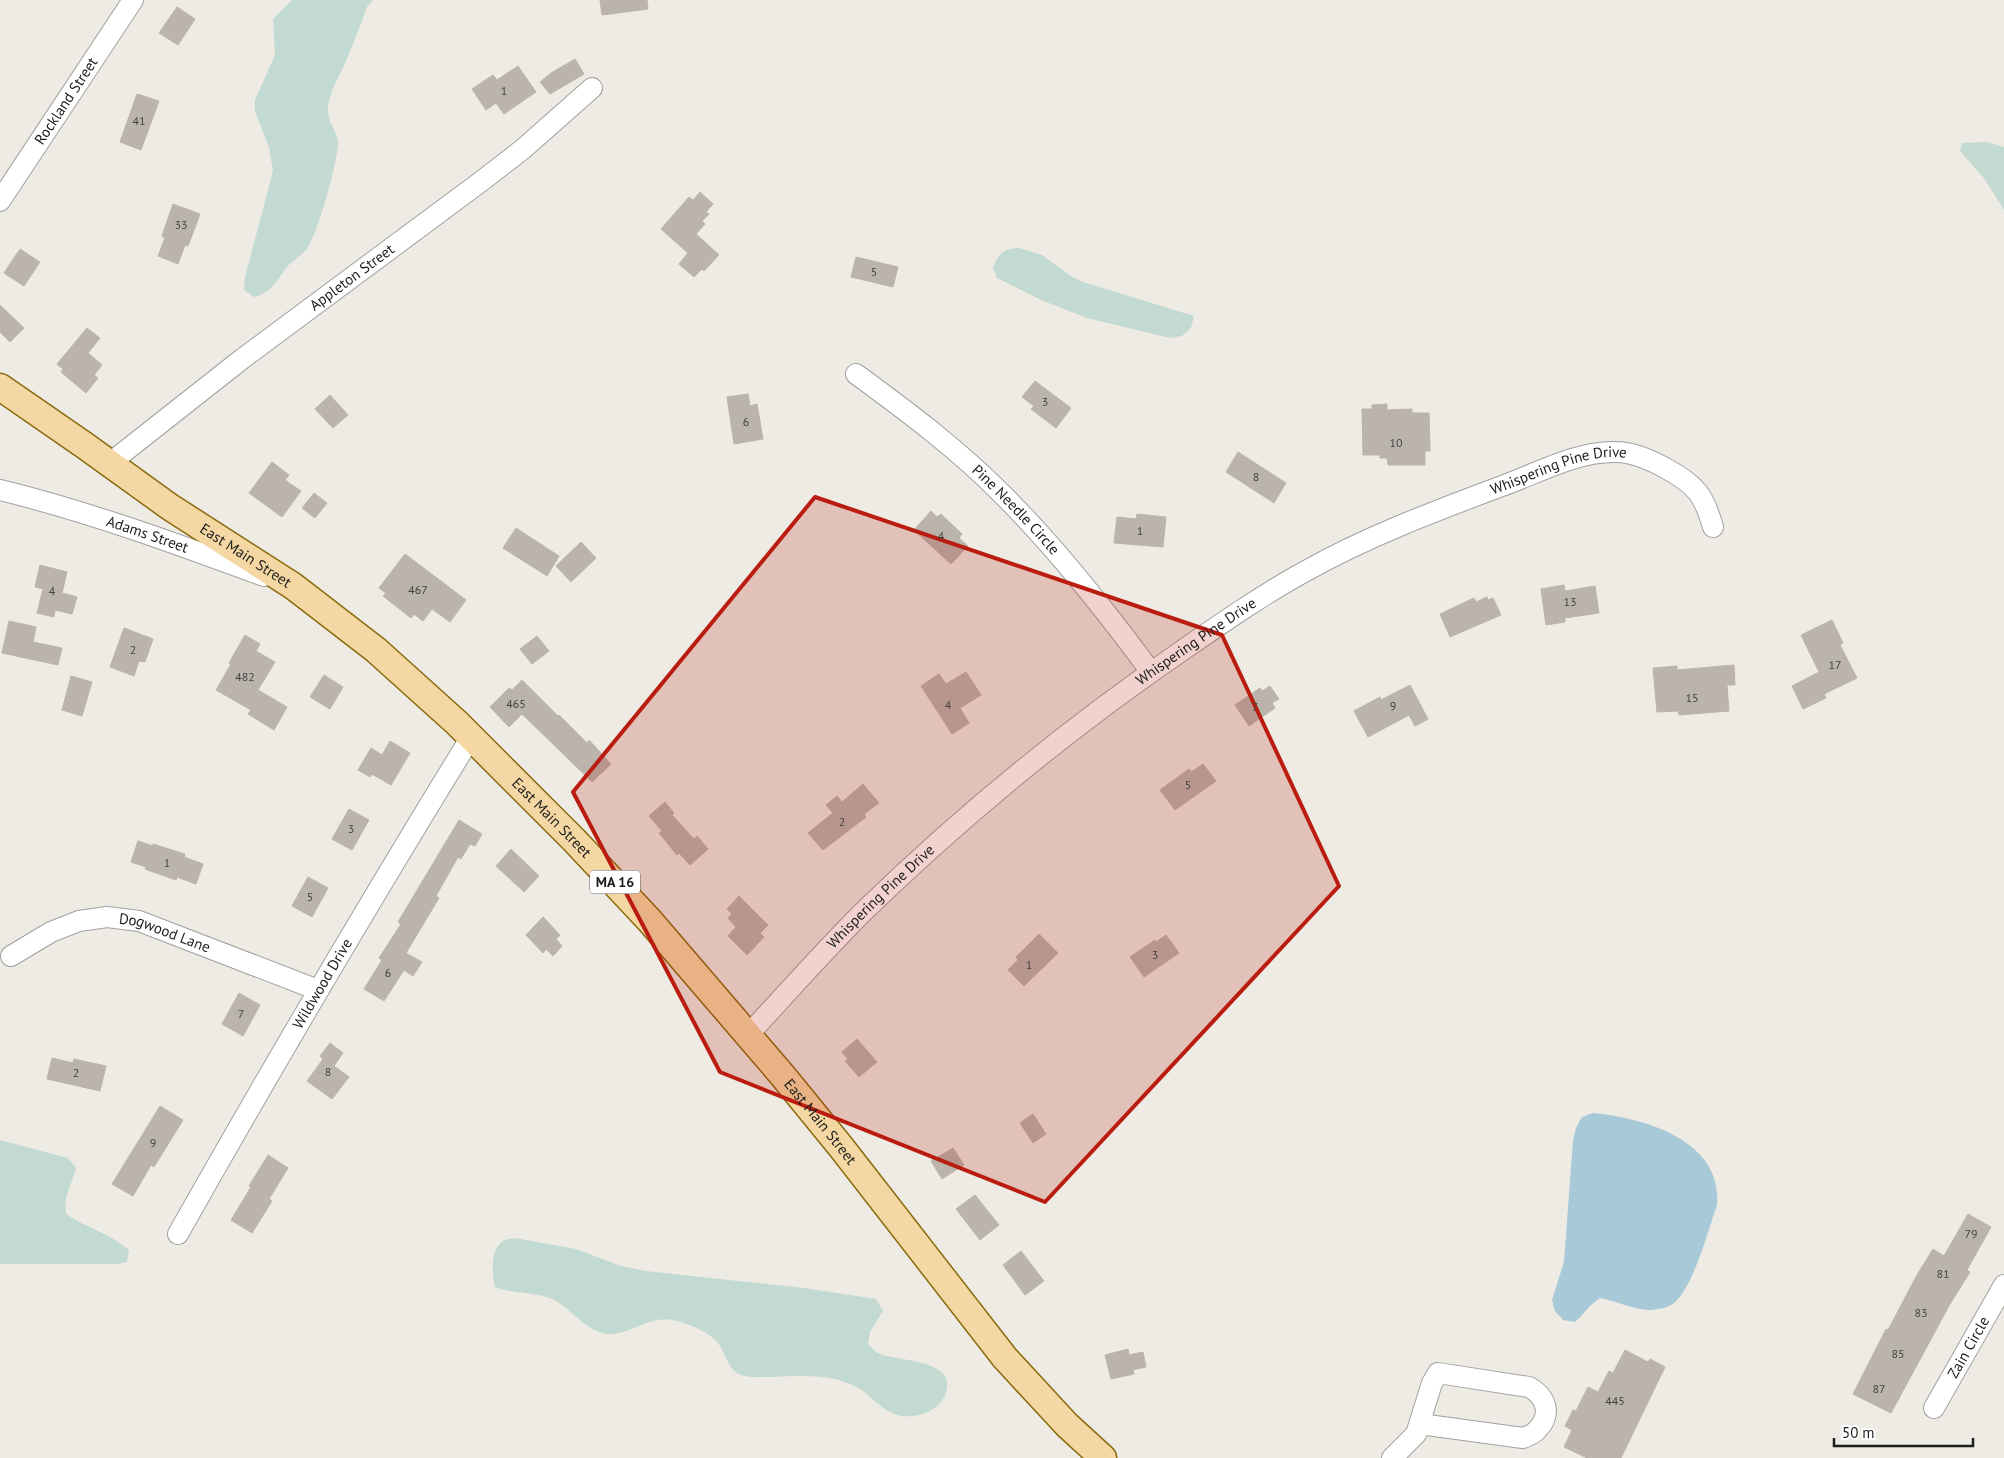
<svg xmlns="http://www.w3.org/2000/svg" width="2004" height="1458" font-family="'PT Sans',sans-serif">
	<rect width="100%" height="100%" fill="#edebe3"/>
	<!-- wetland -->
	<path fill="#c2dad1" d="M292,0H373L367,7C360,26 353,45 345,63C338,79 329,92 328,109C327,123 339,132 338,145C336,167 319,229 308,247C303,255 292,260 286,268C276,282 272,292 254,297L244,290L245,277L273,171L269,147L255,112V100L275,55L273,19Z
		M1987,142L2004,147V210L1984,178L1960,151L1962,143Z
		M1019,248L1042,255L1072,277L1083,282L1194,316L1191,328L1182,336L1170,338L1087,318L1041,300L997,278L993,268C998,253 1004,249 1019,248Z
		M0,1140L68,1158L76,1168C72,1184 63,1197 66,1214C86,1228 111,1234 129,1250L127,1262L116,1264H0Z
		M515,1238L576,1249L621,1266L646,1271L804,1288L876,1299L883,1311L870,1332L868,1344C870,1346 873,1350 876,1352C896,1363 960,1357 945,1395C939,1411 918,1418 901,1416C885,1413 873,1398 860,1389C853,1385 843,1381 835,1379C814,1375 792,1376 771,1377C761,1377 750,1378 741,1375C728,1371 725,1351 717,1342C707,1331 691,1325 677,1321C652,1313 632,1335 608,1334C587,1332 571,1309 554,1300C536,1291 513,1294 495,1287C492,1274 490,1249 503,1241C506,1239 512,1239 515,1238Z"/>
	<!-- water -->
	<path fill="#a7c9d8" d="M1593,1113C1644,1118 1723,1140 1717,1205C1708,1230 1694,1286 1674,1303C1668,1308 1656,1310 1648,1310C1633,1309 1615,1301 1600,1298C1590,1304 1584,1314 1575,1322L1563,1320L1555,1311L1552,1300L1564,1262L1573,1140L1576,1128L1582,1117Z"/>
	<!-- building -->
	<path fill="#bab4ad" stroke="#beb3a7" d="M600,0H647L648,9L602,15Z
		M177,7L195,19L178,45L159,33Z
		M575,59L584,74L550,94L540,82L551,73Z
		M518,66L536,92L504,114L496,103L486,110L472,89L493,75L497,80Z
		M137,94L159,101L141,150L120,142Z
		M700,192L713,204L706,212L709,214L702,221L705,224L696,234L719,255L704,271L702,269L694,277L679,264L688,253L661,229L689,197L693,200Z
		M173,204L200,214L188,246L185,245L178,264L158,256L165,238L162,236Z
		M20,249L40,262L24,286L4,273Z
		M856,257L898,267L893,287L851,277Z
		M0,305L24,328L10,342L0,332Z
		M87,328L100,338L88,353L102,365L94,375L98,378L86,393L61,372L63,369L57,364Z
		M1035,381L1071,408L1056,428L1031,409L1034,406L1022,397Z
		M748,394L750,406L757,404L763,439L734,444L727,397Z
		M330,395L348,415L333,428L315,409Z
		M1387,404V410L1412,409V413H1429L1430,451H1425V465H1388L1387,458H1380V455H1363L1362,409H1372V405Z
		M1238,452L1286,483L1274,503L1226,472Z
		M272,462L289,475L285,480L301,491L282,517L249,493Z
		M314,493L327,503L315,518L302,508Z
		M931,511L937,517L941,514L962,534L959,538L968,546L951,564L914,530Z
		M1137,514L1166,517L1163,547L1114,543L1117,517L1136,519Z
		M516,528L559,556L547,576L503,548Z
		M581,542L596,558L571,582L556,566Z
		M405,554L466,600L450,622L432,609L423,621L414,614L411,618L383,596L386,593L379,588Z
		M40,565L67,572L62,593L77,597L72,614L55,610L54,617L37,613L43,589L35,587Z
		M1564,585L1565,591L1595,586L1599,613L1565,618V622L1546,625L1541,589Z
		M1487,597L1488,600L1493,598L1501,615L1450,637L1440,614L1474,598L1476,602Z
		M1832,620L1843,643L1840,645L1857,678L1824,694L1826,698L1803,709L1792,686L1819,672L1801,635Z
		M9,621L36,627L33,642L62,648L58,665L2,653Z
		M124,628L153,639L145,662L139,661L134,676L110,667Z
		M245,635L260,644L256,651L275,662L258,690L287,707L274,730L248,714L251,710L216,690L231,664L229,663Z
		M537,636L549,651L532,664L520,649Z
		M1734,665L1735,685H1727L1729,711L1679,715L1678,711L1657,712L1653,668L1677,666V670Z
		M966,672L981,695L960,708L969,723L952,734L921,686L939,674L946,684Z
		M324,675L343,687L330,709L310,697Z
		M71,676L92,682L82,716L62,710Z
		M522,680L558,716L559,715L587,743L589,740L611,764L592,782L522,714L509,727L490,707L509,688L512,690Z
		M1410,685L1428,719L1415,726L1409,715L1368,737L1354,711L1380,697L1381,700Z
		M1270,686L1279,699L1272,703L1275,708L1249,726L1235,705L1260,688L1262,691Z
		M390,741L410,753L391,785L372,774L370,777L358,770L371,748L382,755Z
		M1203,764L1216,781L1175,810L1160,790L1189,769L1191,772Z
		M863,784L879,803L864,814L866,817L823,850L808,833L833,813L826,805L837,796L842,802Z
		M665,802L674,813L672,815L694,839L697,836L708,849L690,865L679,853L677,855L659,833L662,831L649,816Z
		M349,809L369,820L352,850L332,839Z
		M459,820L482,834L475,846L470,844L461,859L458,857L436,896L439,898L406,953L422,962L413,976L404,970L384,1001L364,989L382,960L379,958L401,924L398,922Z
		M138,841L153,846V844L185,854L184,857L203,864L196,884L177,877L176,880L145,869L146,867L131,862Z
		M511,849L539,876L524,892L496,866Z
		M308,877L328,888L312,917L292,906Z
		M739,896L768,925L760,933L764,937L747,955L728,936L736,927L728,918L732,914L727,909Z
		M543,917L560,935L556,939L562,946L553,956L546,949L543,953L526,935Z
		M1039,934L1058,953L1024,986L1008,970L1018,960L1016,957Z
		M1166,935L1179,953L1144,977L1130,957L1155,940L1156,942Z
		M239,993L260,1005L243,1036L222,1024Z
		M857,1039L877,1062L859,1077L845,1061L848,1059L842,1052Z
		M330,1043L343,1053L334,1066L349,1077L332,1099L307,1081L323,1059L320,1056Z
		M52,1058L73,1063L74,1059L106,1066L100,1091L47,1079Z
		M160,1106L183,1120L154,1167L151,1165L133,1196L112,1184Z
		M1033,1114L1046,1134L1033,1143L1020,1123Z
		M953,1148L964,1165L942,1179L931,1161Z
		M268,1155L288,1168L269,1199L272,1201L252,1233L231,1220L251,1187L249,1186Z
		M975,1195L999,1225L980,1240L956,1209Z
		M1968,1214L1991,1227L1967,1270L1970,1272L1950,1304L1891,1413L1853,1394L1886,1329L1888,1330L1917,1275L1933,1249L1944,1256Z
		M1021,1251L1044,1281L1025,1295L1003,1265Z
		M1128,1349L1129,1355L1143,1352L1146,1367L1133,1370L1134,1374L1111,1379L1105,1355Z
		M1625,1350L1648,1362L1650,1359L1665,1367L1621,1458H1587L1564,1447L1572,1430L1565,1426L1573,1410L1576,1411L1588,1387L1598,1392L1609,1371L1613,1373Z"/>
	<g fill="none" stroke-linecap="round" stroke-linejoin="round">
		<!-- minor casing -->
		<g stroke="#a1a1a1" stroke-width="22">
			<g id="minor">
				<path id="s1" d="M0,201L133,0"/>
				<path id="s2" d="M856,374C908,412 960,451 1005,497C1059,551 1106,611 1151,672"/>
				<path id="s3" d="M110,463L242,359L483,180L523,149L592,88"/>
				<path id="s4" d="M0,490C90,512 177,544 264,576"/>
				<path id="s5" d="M11,956L51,932L79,921L107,917L139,921L318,990"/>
				<path id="s6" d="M748,1035C786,994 823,952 863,912C962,816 1069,728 1183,650C1222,623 1262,595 1304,572C1366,537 1435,511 1502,486C1538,473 1577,451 1616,452C1634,452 1651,460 1667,469C1696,485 1704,495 1713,527"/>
				<path id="s7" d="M178,1234C273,1066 370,901 471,737"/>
				<path id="s8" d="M1934,1408L2004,1285"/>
				<path d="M1392,1458L1416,1434L1432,1383L1438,1373L1529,1387C1547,1397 1552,1415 1537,1430C1534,1434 1528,1436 1523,1438L1420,1424"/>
			</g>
		</g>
		<!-- major casing -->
		<g stroke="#8a6a0c" stroke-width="29">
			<g id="major">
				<path id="s9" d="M0,387L84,445L170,507L293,586L376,650L457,723L574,840L650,921L783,1076L841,1147L1005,1358L1067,1425L1103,1458"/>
			</g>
		</g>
		<!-- minor -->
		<use href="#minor" stroke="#fff" stroke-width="20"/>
		<!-- major -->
		<use href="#major" stroke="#f4d7a2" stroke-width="26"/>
	</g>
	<!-- marked area -->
	<path fill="#ba1d10" fill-opacity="0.2" stroke="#ba1d10" stroke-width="4" stroke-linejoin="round" d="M815,497L1222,635L1339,886L1045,1202L720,1072L573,792Z"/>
	<g text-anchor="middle" stroke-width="4.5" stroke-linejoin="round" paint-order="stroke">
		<!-- number labels -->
		<g font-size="12" fill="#444341">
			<text x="504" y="95">1</text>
			<text x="139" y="125">41</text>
			<text x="181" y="229">33</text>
			<text x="874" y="276">5</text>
			<text x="1045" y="406">3</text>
			<text x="746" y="426">6</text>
			<text x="1396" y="447">10</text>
			<text x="1256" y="481">8</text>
			<text x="1140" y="535">1</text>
			<text x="941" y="540">4</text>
			<text x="418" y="594">467</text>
			<text x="52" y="595">4</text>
			<text x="1570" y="606">13</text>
			<text x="133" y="654">2</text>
			<text x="1835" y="669">17</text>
			<text x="245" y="681">482</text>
			<text x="1692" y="702">15</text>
			<text x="516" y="708">465</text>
			<text x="948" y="709">4</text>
			<text x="1393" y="710">9</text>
			<text x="1255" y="711">7</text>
			<text x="1188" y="789">5</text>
			<text x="842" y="826">2</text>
			<text x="351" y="833">3</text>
			<text x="167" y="867">1</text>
			<text x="310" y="901">5</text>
			<text x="1155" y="959">3</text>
			<text x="1029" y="969">1</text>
			<text x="388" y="977">6</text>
			<text x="241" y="1018">7</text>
			<text x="328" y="1076">8</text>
			<text x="76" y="1077">2</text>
			<text x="153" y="1147">9</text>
			<text x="1971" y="1238">79</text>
			<text x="1943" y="1278">81</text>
			<text x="1921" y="1317">83</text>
			<text x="1898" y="1358">85</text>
			<text x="1879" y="1393">87</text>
			<text x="1615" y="1405">445</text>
		</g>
		<!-- shield labels -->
		<rect fill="#fff" stroke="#616161" stroke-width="1" x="590" y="870.5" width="50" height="23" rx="4"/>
		<g font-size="14" font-weight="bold" fill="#1d1d1d">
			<text x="615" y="887">MA 16</text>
		</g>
		<!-- street labels -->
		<g font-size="15" fill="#1d1d1d" stroke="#fff">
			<text dy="5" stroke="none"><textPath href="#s1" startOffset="120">Rockland Street</textPath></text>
			<text dy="5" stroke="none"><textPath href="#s3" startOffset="305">Appleton Street</textPath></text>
			<text dy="5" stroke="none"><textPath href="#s6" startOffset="1002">Whispering Pine Drive</textPath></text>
			<text dy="5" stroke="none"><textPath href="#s2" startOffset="210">Pine Needle Circle</textPath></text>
			<text dy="5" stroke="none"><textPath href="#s4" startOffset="154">Adams Street</textPath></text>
			<text dy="5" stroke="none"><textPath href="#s9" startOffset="298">East Main Street</textPath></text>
			<text dy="5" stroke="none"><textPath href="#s6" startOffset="598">Whispering Pine Drive</textPath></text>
			<text dy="5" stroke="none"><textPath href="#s9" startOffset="702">East Main Street</textPath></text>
			<text dy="5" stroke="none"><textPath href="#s6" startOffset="192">Whispering Pine Drive</textPath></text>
			<text dy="5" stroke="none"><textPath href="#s5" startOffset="165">Dogwood Lane</textPath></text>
			<text dy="5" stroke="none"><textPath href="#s7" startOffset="289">Wildwood Drive</textPath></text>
			<text dy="5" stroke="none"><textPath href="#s9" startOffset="1108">East Main Street</textPath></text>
			<text dy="5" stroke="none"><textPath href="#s8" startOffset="70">Zain Circle</textPath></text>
		</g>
	</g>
	<!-- scale -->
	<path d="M1834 1438v8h139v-8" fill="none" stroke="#1d1d1d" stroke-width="2.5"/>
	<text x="1842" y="1438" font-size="15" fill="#1d1d1d" stroke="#ffffff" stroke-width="4" paint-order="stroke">50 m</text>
</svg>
